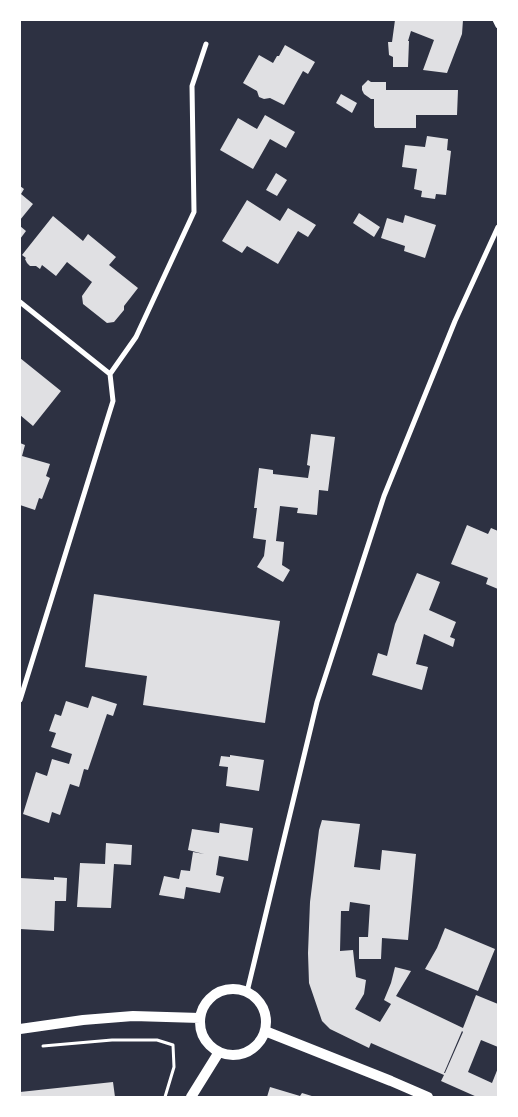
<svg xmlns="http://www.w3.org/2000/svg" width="518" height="1117" font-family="Helvetica,sans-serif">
	<rect width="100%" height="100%" fill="#2d3142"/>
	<!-- building -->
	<path fill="#e0e0e3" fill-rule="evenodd" d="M395,20H463L462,34L447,73L423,70L434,40L411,31L408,41H409L408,67H393V57L389,55L388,42H392Z
		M285,45L315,62L308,74L303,71L284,105L270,98L264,99L259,97L257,91L243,83L259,55L273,63L277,56H279Z
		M368,80L371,82H386V90H458L457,115H416V128H375L374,126V99H371L364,94L362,90V86Z
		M341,94L357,103L352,113L336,103Z
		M265,115L295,132L286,148L270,139L253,169L220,150L238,118L257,129Z
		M427,136L448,139L447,150L451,151L446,195L436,194L435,199L421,197L422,191L414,189L417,169L402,167L405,145L425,147Z
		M276,173L287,180L277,196L266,190Z
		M20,186L24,189L21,194L33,204L20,220Z
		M247,200L280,221L288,208L316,225L308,237L298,231L278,264L247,246L242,253L222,241Z
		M359,213L380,227L374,237L353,223Z
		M405,215L436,225L425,258L404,251L405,246L381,238L387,218L403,223Z
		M53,216L83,241L88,234L116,257L109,265L138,288L124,306V310L114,322L107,323L83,304L82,296L92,282L67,262L56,276L42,265L40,269L36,266H30L27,263L25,259L26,258L22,255Z
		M20,226L26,231L20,239Z
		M20,358L61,391L33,426L20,415Z
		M311,434L335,437L328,491L319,490L317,515L297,513L298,508L280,506L276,541L284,542L282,565L290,570L283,582L257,567L264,556L266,540L253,538L257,508H254L259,468L273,470V474L308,478L310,466L307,465Z
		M20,443L25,445L22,456L50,464L46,476L50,478L42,499L39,498L35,510L20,505Z
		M467,525L488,534L491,528L498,531V589L486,584L488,578L451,564Z
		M417,573L440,582L429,610L456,622L450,637L455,639L453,647L424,634L416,664L428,667L422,690L372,675L378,653L387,656L395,624Z
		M94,594L280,621L265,723L143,705L147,676L85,667Z
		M92,696L117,704L113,716L107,714L88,770L84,769L79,787L70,784L60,815L52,812L49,823L23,814L36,772L47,776L52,759L69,764L72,754L51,747L56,733L49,731L55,714L61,716L66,701L88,708Z
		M230,755L264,760L259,791L226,786L228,767L219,766L221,756L230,757Z
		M322,820L360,824L354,867L380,870L382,850L416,854L408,940L382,938L381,959H359V937H368L370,905L350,902L349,911H341L340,951L353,950L356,977L366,980L364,994L355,1009L380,1022L391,1004L384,1000L391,983L395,967L411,971L396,996L463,1028L476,995L498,1004V1047L481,1040L468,1072L492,1083L498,1068V1097H477L441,1081L444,1075L371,1043L369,1048L330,1029L322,1021L309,983L308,953L310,902L319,830ZM462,1031L463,1032L445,1073H444Z
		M220,823L253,828L248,861L219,856L216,875L224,877L220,893L186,887L184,899L159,895L164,876L179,879L181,870L190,871L193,852L204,854L188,850L192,829L219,833Z
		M106,843L132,845L131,865L114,864L111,908L77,907L80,863L105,864Z
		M54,877L67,878L66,901H55L54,931L20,929V878L54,880Z
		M445,928L495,949L478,991L425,969L437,948Z
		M113,1082L115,1097H20V1092Z
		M270,1087L300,1096L302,1093L315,1097H267Z"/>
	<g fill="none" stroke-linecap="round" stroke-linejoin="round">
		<!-- path -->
		<path stroke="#fff" stroke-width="3" d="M43,1046L112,1040H157L173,1045L174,1067L165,1097"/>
		<!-- minor -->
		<path stroke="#fff" stroke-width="5" d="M495,20L498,26
			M20,302L110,374L113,401L20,700
			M110,374L136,337L194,212L192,86L206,44
			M247,992L317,702L384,496L455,321L498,227"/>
		<!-- secondary -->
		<path stroke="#fff" stroke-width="10" d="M200 1022a33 33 0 1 1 66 0a33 33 0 1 1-66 0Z
			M20,1029L83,1020L133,1016L200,1018
			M265,1031L391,1081L428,1097
			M191,1097L219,1052"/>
	</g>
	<!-- border -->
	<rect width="518" height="1117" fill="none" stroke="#ffffff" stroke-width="42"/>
</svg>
